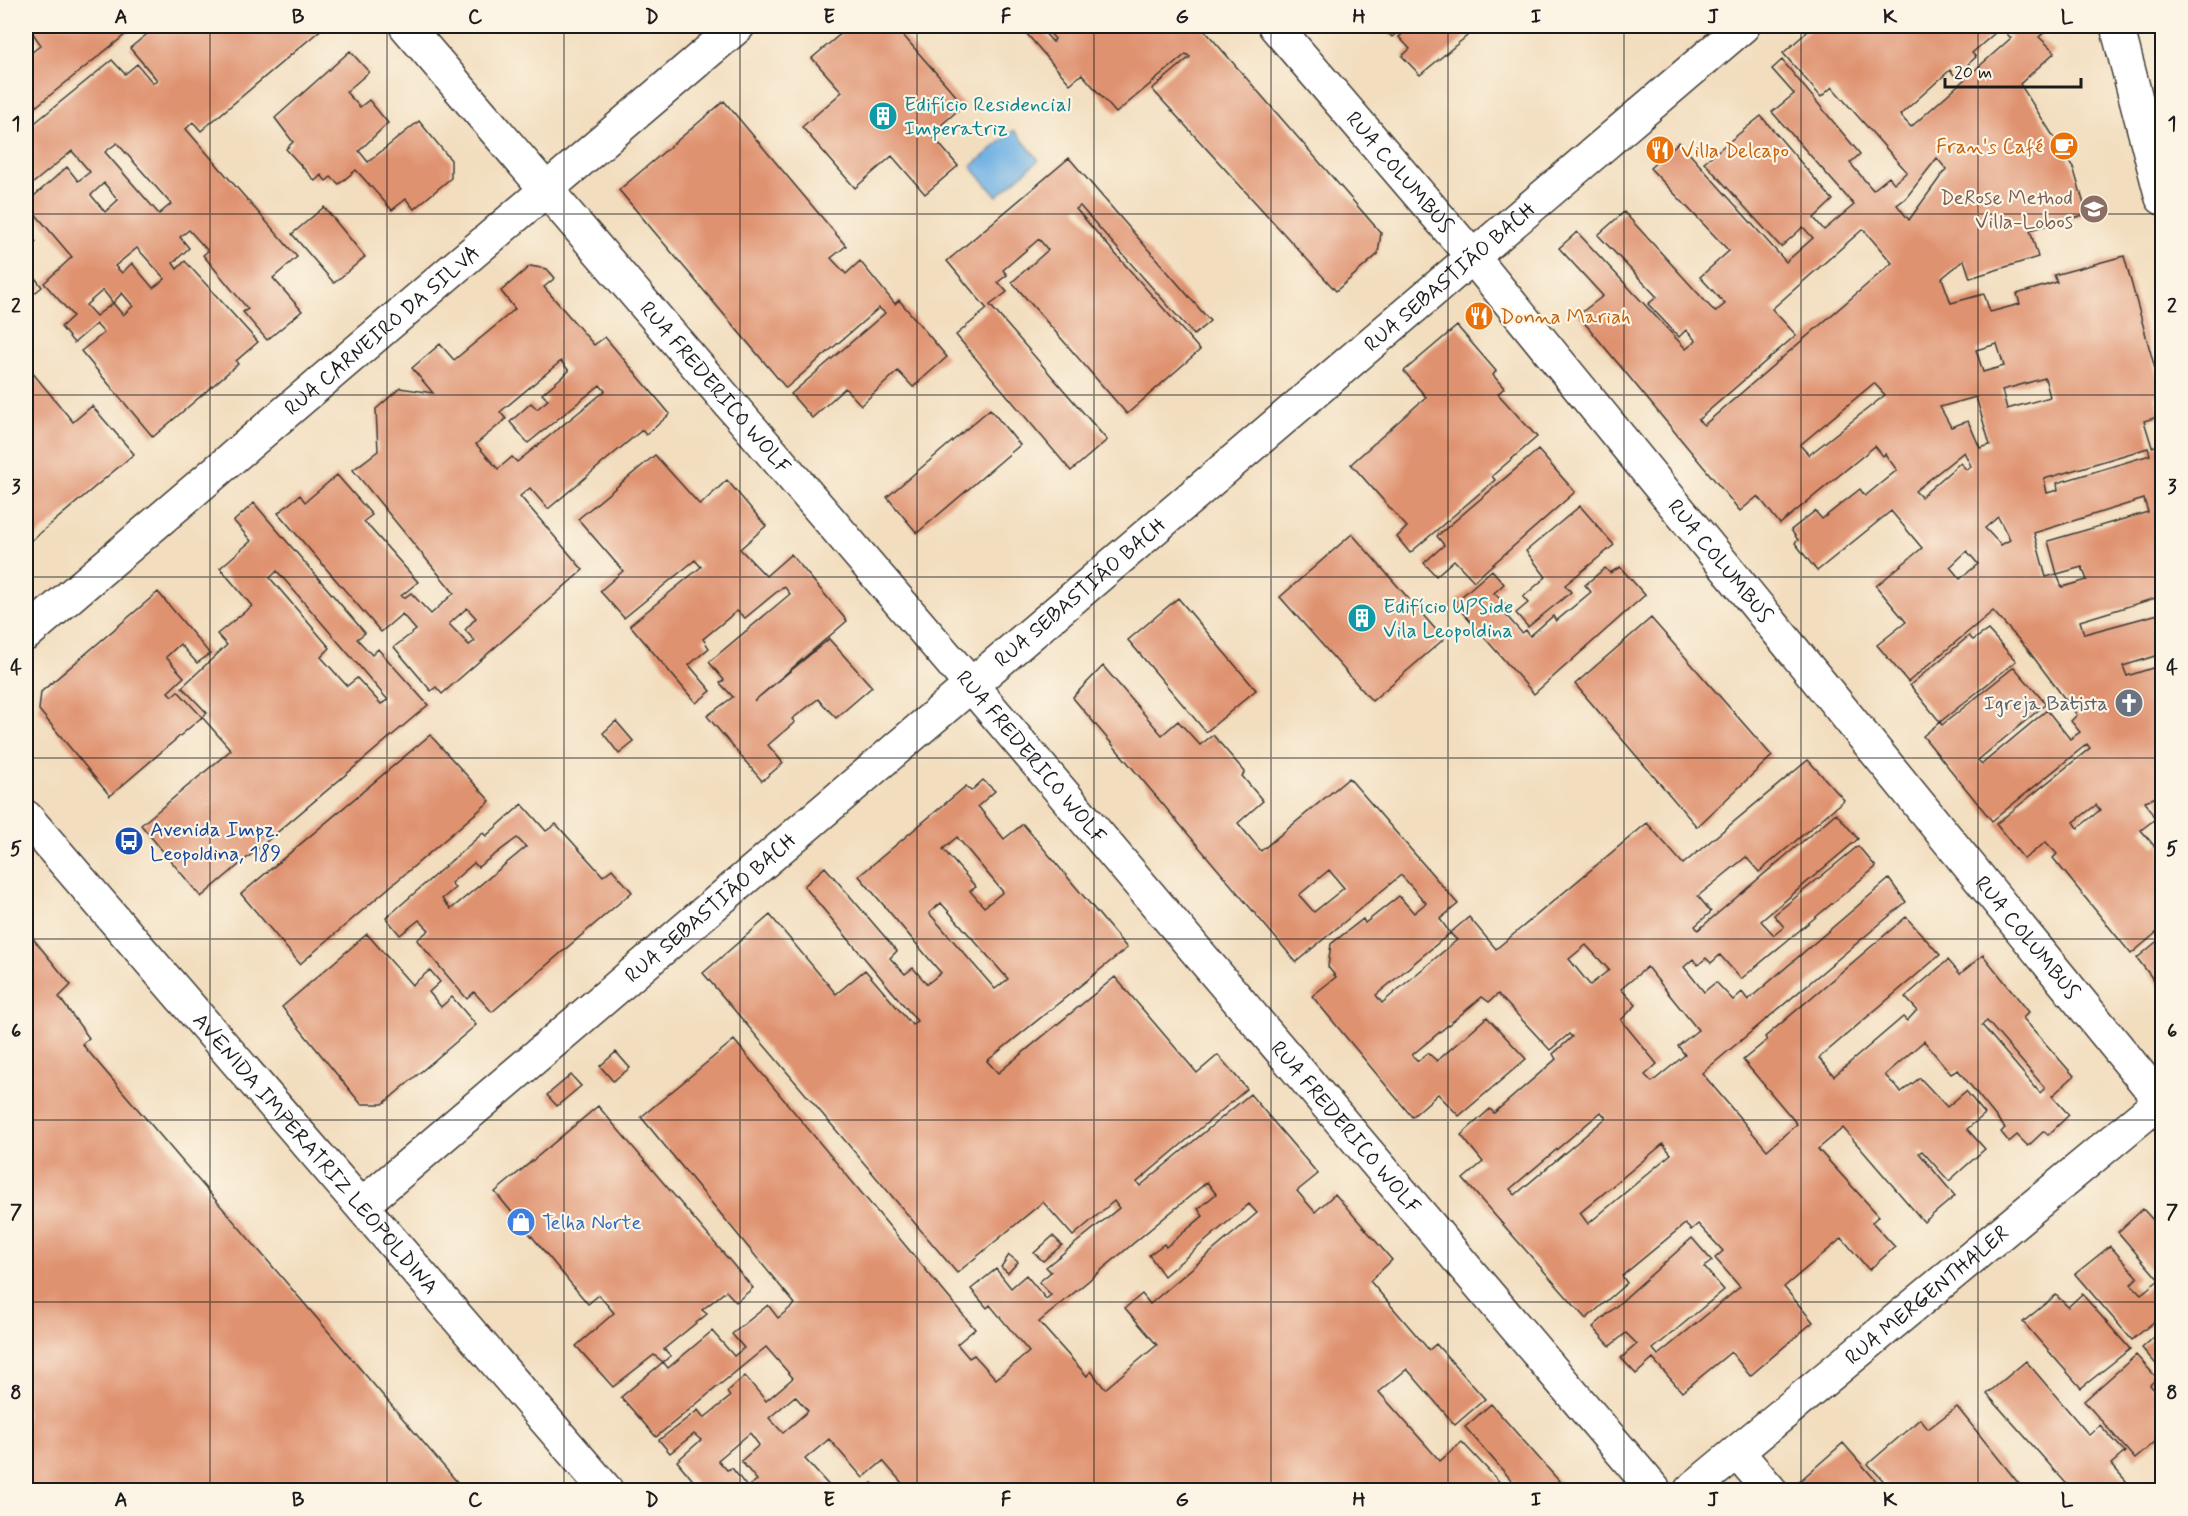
<svg xmlns="http://www.w3.org/2000/svg" width="2188" height="1516" font-family="Mynerve,sans-serif">
	<rect width="100%" height="100%" fill="#fcf5e5"/>
	<filter id="ink" filterUnits="userSpaceOnUse"><feTurbulence type="fractalNoise" baseFrequency=".0167" numOctaves="2"/><feDisplacementMap in="SourceGraphic" scale="12" xChannelSelector="R" yChannelSelector="G"/><feConvolveMatrix kernelMatrix="1 2 1 2 8 2 1 2 1" color-interpolation-filters="sRGB"/></filter>
	<filter id="wash" filterUnits="userSpaceOnUse"><feTurbulence type="fractalNoise" baseFrequency=".008" numOctaves="4" result="noise"/><feDisplacementMap in="SourceGraphic" scale="24" xChannelSelector="R" yChannelSelector="G"/><feGaussianBlur stdDeviation="1.35" result="paint"/><feColorMatrix in="noise" values="0 0 0 0 0 0 0 0 0 0 0 0 0 0 0 0 0 1.4 0 .05"/><feComposite in="paint" operator="in"/></filter>
	<g filter="url(#wash)">
		<rect width="100%" height="100%" fill="#f2ddbe"/>
		<!-- water -->
		<path fill="#70b1e4" stroke="#466680" stroke-width="1.5" d="M1014,130L1039,160L997,196L971,167Z"/>
		<g id="blocks">
			<!-- building -->
			<path fill="#df9270" fill-rule="evenodd" d="M28,26H136L28,113L26,110V57L41,45Z
				M157,26H325L201,131L193,122L186,129L297,257L273,278L302,311L267,340L243,312L248,309L203,255L208,251L189,230L180,237L189,248L173,263L177,269L185,261L258,342L236,361L238,364L153,437L81,351L104,333L96,324L74,343L61,327L73,316L44,283L72,257L26,203L67,167L78,181L90,172L72,151L26,189V130L112,60L125,74L137,64L153,83L157,80L130,48ZM117,143L171,204L159,214L105,152ZM104,183L118,200L105,212L91,195ZM137,248L165,279L153,288L132,263L122,273L115,266ZM103,290L113,303L96,316L86,305ZM122,293L133,306L123,315L113,303Z
				M850,26H895L964,105L931,134L958,166L925,194L892,156L855,188L802,127L842,92L812,58Z
				M1020,26H1038L1053,42L1055,39L1044,26H1201L1381,233L1378,254L1336,291L1152,89L1190,57L1186,54L1116,113L1082,74L1070,84Z
				M1382,26H1405L1392,37Z
				M1411,26H1479L1420,75L1402,56L1410,49L1399,37Z
				M1814,26H2003L1972,53L1976,57L1955,76L1950,70L1900,115L1911,127L2011,38L2006,33L2015,26H2051L2039,37L2055,52L2020,84L2073,167L2087,214L2030,230L2038,257L1970,278L1964,260L1942,278L1951,303L1984,294L1990,312L2020,304L2017,294L2057,282L2054,275L2124,256L2162,394L2155,396L2161,416L2144,421L2152,447L2162,444V475L2160,476L2162,486V596L2080,621L2084,634L2162,613V654L2123,666L2127,676L2162,665V811L2157,797L2145,801L2155,819L2141,830L2155,847L2161,843L2162,845V928L2131,954L2053,858L2057,854L2046,842L2024,859L1996,824L2090,748L2087,744L1992,821L1923,736L1940,722L1942,725L2014,667L2046,704L1978,760L1982,764L2047,710L2070,739L2080,732L2071,721L2077,715L2028,650L1993,611L1908,682L1877,645L1906,622L1876,586L1922,548L1891,511L1817,571L1795,543L1798,540L1791,530L1815,511L1822,519L1860,489L1865,496L1897,470L1885,454L1883,456L1875,446L1780,524L1758,496L1740,511L1578,315L1603,296L1559,248L1577,232L1686,349L1696,341L1686,330L1679,337L1648,304L1657,297L1598,235L1624,212L1715,312L1725,304L1700,277L1729,251L1650,168L1679,142L1786,262L1813,238L1803,227L1781,247L1704,162L1761,116L1833,200L1814,218L1824,230L1854,205L1772,112L1794,94L1772,69L1782,60L1860,154L1850,163L1873,190L1889,177L1894,183L1907,172L1832,87L1821,97L1783,53ZM1937,158L1946,169L1909,220L1897,205L1906,198ZM1863,229L1892,263L1704,425L1698,420L1796,335L1772,309ZM1997,344L2004,366L1983,372L1976,350ZM2045,378L2050,397L2007,409L2002,390ZM1874,383L1885,395L1809,455L1800,445ZM1976,397L1990,445L1980,448L1968,421L1951,427L1940,407ZM2148,448L2150,455L2057,483L2058,490L2047,493L2044,479ZM1964,452L1971,466L1967,470L1960,463L1921,497L1915,491ZM2144,499L2148,512L2048,541L2057,574L2046,577L2034,533ZM1998,517L2010,540L2001,545L1985,528ZM1967,551L1978,564L1960,579L1950,567ZM2082,567L2087,580L2062,587L2057,574ZM2096,805L2100,810L2078,828L2074,822Z
				M350,51L369,72L346,92L360,107L369,100L388,123L359,151L368,162L419,121L451,160V178L414,209L406,199L392,210L356,170L339,184L331,177L326,181L321,175L315,181L286,149L293,142L275,118Z
				M724,101L846,246L831,258L846,274L860,261L895,304L899,300L947,357L913,387L898,371L861,405L845,388L812,418L791,394L885,313L879,308L786,388L619,190Z
				M1069,158L1210,321L1194,335L1080,206L1076,209L1200,350L1127,414L1012,282L1048,250L1039,239L1003,270L1007,275L998,282L1007,292L990,305L1107,440L1071,471L956,335L987,309L947,261Z
				M324,207L365,257L334,283L292,234Z
				M26,230L36,242L26,251Z
				M26,266L42,287L26,300Z
				M530,266L547,269L555,278L544,287L594,345L605,337L670,414L646,435L642,430L548,509L530,488L520,496L583,570L442,694L436,687L431,691L394,647L416,630L402,614L381,632L278,513L300,495L305,502L337,475L372,515L364,521L418,582L401,596L404,598L411,593L431,614L454,593L353,470L378,451L376,409L400,388L433,393L412,368L440,344L454,360L494,327L515,309L501,291ZM561,361L569,371L542,394L548,400L537,409L531,403L510,422L528,443L600,385L605,391L517,462L512,457L498,469L476,444L506,419L500,412ZM467,608L476,618L465,630L475,641L469,645L449,624Z
				M1457,326L1496,371L1493,375L1504,388L1498,394L1537,437L1492,476L1495,480L1410,553L1397,537L1407,527L1351,464L1426,397L1404,371Z
				M27,366L73,422L92,406L134,454L26,545Z
				M990,409L1020,445L917,533L887,497Z
				M1538,450L1575,492L1474,581L1454,560L1436,576L1424,563L1444,545L1437,536Z
				M655,455L700,505L727,480L766,526L740,549L766,576L791,554L847,621L754,701L829,639L872,687L836,718L818,699L792,719L795,722L768,745L783,763L762,781L707,716L733,697L720,683L724,680L709,662L790,594L784,586L745,618L737,611L703,639L709,648L689,665L711,691L696,703L630,625L701,567L695,560L624,618L600,591L623,571L578,519Z
				M254,503L365,633L357,639L372,655L378,649L428,705L201,897L141,825L231,750L202,717L110,796L39,710L41,692L158,592L210,654L197,663L180,644L166,657L184,677L168,692L172,696L178,691L202,717L207,713L182,687L227,645L217,634L252,606L220,568L251,541L234,521ZM277,571L352,658L388,700L381,704L357,678L347,686L321,657L330,648L270,578Z
				M1580,506L1614,545L1565,585L1571,592L1528,627L1516,613L1528,603L1523,597L1546,577L1526,551Z
				M1352,534L1444,639L1372,701L1280,597Z
				M1620,567L1645,595L1534,694L1454,603L1492,570L1504,584L1494,593L1509,608L1503,612L1522,633L1526,630L1530,636L1553,616L1556,621L1591,592L1585,585L1605,568L1610,573Z
				M1178,598L1256,690L1206,732L1128,640Z
				M1651,618L1772,756L1697,827L1575,684Z
				M1988,630L2016,661L1940,722L1910,685L1969,636L1973,640Z
				M1103,666L1162,735L1178,721L1200,745L1213,735L1245,772L1242,776L1263,801L1238,823L1261,851L1349,778L1458,904L1440,919L1450,933L1376,995L1382,1003L1457,940L1450,933L1469,917L1496,949L1647,823L1683,864L1808,760L1844,800L1759,872L1746,857L1698,896L1711,912L1695,926L1698,930L1836,813L1858,839L1761,921L1774,935L1784,927L1774,915L1858,846L1876,867L1741,979L1720,955L1711,963L1706,958L1698,965L1693,959L1684,967L1704,992L1716,982L1733,1000L1742,992L1748,1000L1889,879L1906,902L1702,1073L1767,1150L1797,1124L1743,1060L1767,1040L1765,1037L1906,917L1940,955L1819,1058L1834,1076L1903,1017L1907,1021L1917,1010L1905,997L1948,960L1960,974L1983,955L2029,1012L2023,1018L2074,1076L2052,1096L2069,1115L2048,1135L2044,1131L2028,1146L2017,1135L2009,1142L2001,1132L2005,1128L1958,1070L1951,1074L1924,1041L1885,1075L1901,1092L1920,1078L1947,1107L1966,1091L1985,1114L1967,1129L1985,1149L1949,1181L1922,1151L1919,1153L1955,1196L1924,1222L1843,1128L1818,1149L1879,1216L1872,1222L1895,1247L1869,1270L1842,1238L1784,1287L1813,1322L1750,1376L1731,1352L1682,1392L1653,1359L1636,1374L1621,1358L1637,1344L1626,1333L1610,1346L1593,1327L1692,1238L1712,1261L1704,1267L1724,1290L1653,1349L1658,1355L1740,1287L1715,1258L1723,1251L1698,1224L1691,1230L1685,1224L1622,1276L1627,1283L1586,1319L1463,1179L1483,1162L1461,1135L1490,1109L1494,1113L1556,1059L1553,1054L1572,1037L1569,1034L1550,1050L1498,994L1489,1002L1482,997L1412,1055L1418,1061L1428,1053L1437,1061L1487,1017L1526,1059L1459,1116L1438,1094L1412,1117L1312,996L1336,977L1328,967L1331,944L1363,919L1365,923L1399,896L1414,913L1426,903L1401,875L1296,962L1074,699L1073,697ZM1329,870L1344,888L1314,912L1299,895ZM1586,945L1609,970L1590,985L1569,959ZM1647,967L1698,1030L1678,1046L1685,1055L1652,1082L1645,1075L1657,1064L1621,1020L1636,1005L1621,989ZM1987,1021L2045,1088L2040,1093L1982,1025ZM1601,1112L1606,1118L1515,1195L1510,1189ZM1663,1144L1671,1154L1588,1224L1580,1213Z
				M616,721L634,742L619,754L603,733Z
				M430,735L490,801L300,964L241,894Z
				M983,780L995,791L978,806L1004,839L1023,824L1127,948L987,1061L998,1073L1115,977L1197,1073L1218,1055L1247,1089L1137,1182L1140,1186L1250,1094L1318,1174L1297,1191L1315,1212L1335,1194L1392,1260L1370,1281L1429,1350L1436,1344L1485,1399L1455,1425L1407,1369L1379,1392L1440,1461L1462,1442L1507,1490H908L883,1461L863,1478L829,1439L805,1459L833,1490H701L677,1461L701,1440L694,1434L670,1453L659,1440L698,1410L704,1418L730,1397L727,1392L745,1376L766,1401L793,1378L766,1347L656,1437L621,1397L663,1362L654,1355L613,1387L576,1346L614,1313L599,1295L588,1304L495,1192L598,1106L753,1288L736,1302L726,1291L702,1310L707,1314L664,1349L671,1356L663,1362L668,1368L712,1331L734,1356L744,1348L732,1334L768,1305L778,1318L795,1304L641,1117L734,1040L975,1329L957,1344L969,1358L974,1355L996,1379L1029,1352L990,1305L987,1308L971,1289L996,1269L1011,1288L1026,1275L1046,1299L1051,1295L1039,1282L1051,1272L1046,1267L1119,1208L1114,1201L1073,1236L1043,1202L957,1273L703,973L770,915L836,994L865,970L912,1025L917,1021L804,886L825,867L897,951L890,958L905,974L913,968L927,984L941,973L859,876L966,786L971,791ZM957,837L1003,892L984,907L970,891L976,887L943,849ZM941,903L1008,979L995,989L929,913ZM1207,1182L1216,1194L1198,1209L1203,1216L1166,1247L1164,1244L1149,1255L1164,1276L1249,1204L1257,1213L1150,1304L1142,1294L1125,1308L1157,1345L1105,1389L1091,1371L1087,1376L1039,1322ZM795,1396L808,1411L783,1433L769,1418ZM750,1433L759,1445L741,1461L757,1480L747,1487L732,1468L727,1470L718,1460Z
				M522,804L546,831L556,824L603,876L612,869L632,892L492,1012L474,992L467,999L417,940L429,930L419,920L400,935L386,918L483,833L486,836ZM517,838L526,847L451,909L442,899L455,888L451,883L474,863L478,867Z
				M26,930L71,985L59,997L89,1038L82,1044L464,1490H26Z
				M367,934L412,985L430,970L440,982L429,992L441,1007L452,997L476,1025L383,1104H361L282,1007Z
				M2162,937V991L2137,958Z
				M616,1052L630,1068L613,1081L600,1066Z
				M571,1075L581,1086L557,1106L547,1095Z
				M2143,1209L2162,1230V1315L2132,1340L2075,1274L2110,1246L2138,1277L2131,1284L2141,1294L2159,1280L2118,1232Z
				M1053,1236L1062,1245L1043,1261L1034,1253Z
				M1009,1255L1018,1262L1008,1273L1001,1267Z
				M2082,1294L2130,1349L2081,1388L2023,1322L2056,1295L2068,1307Z
				M2162,1330V1371L2142,1348Z
				M2136,1355L2157,1378L2150,1385L2162,1399V1436L2135,1459L2084,1401Z
				M2026,1361L2089,1435L2100,1425L2125,1452L2111,1464L2134,1490H2072L1987,1394Z
				M1491,1404L1567,1490H1520L1465,1427Z
				M1957,1407L2024,1490H1892L1868,1464L1920,1419L1928,1429Z
				M1843,1443L1884,1490H1798L1794,1486Z
				M872,1483L878,1490H864Z"/>
		</g>
	</g>
	<g filter="url(#ink)">
		<use href="#blocks" fill-opacity="0" stroke="#3c3934" stroke-width="1.5"/>
		<g fill="none" stroke-linecap="round" stroke-linejoin="round">
			<!-- minor casing -->
			<g stroke="#3c3934" stroke-width="36">
				<g id="minor">
					<path id="s1" d="M406,26L970,684L1654,1490"/>
					<path id="s2" d="M1275,26L1471,255L2161,1101"/>
					<path d="M2117,26L2162,198"/>
					<path id="s3" d="M26,634L738,26"/>
					<path id="s4" d="M362,1205L1743,26"/>
					<path d="M1738,1453L1770,1490"/>
					<path id="s5" d="M1691,1490L2162,1100"/>
				</g>
			</g>
			<!-- secondary casing -->
			<g stroke="#3c3934" stroke-width="36">
				<g id="secondary">
					<path id="s6" d="M26,817L606,1490"/>
				</g>
			</g>
			<!-- minor -->
			<use href="#minor" stroke="#fff" stroke-width="33"/>
			<!-- secondary -->
			<use href="#secondary" stroke="#fff" stroke-width="33"/>
		</g>
	</g>
	<!-- grid -->
	<path fill="none" stroke="#1c1c1c" stroke-width="1.5" stroke-opacity="0.55" d="M210,26V1490M387,26V1490M564,26V1490M740,26V1490M917,26V1490M1094,26V1490M1271,26V1490M1448,26V1490M1624,26V1490M1801,26V1490M1978,26V1490M26,214H2162M26,395H2162M26,577H2162M26,758H2162M26,939H2162M26,1120H2162M26,1302H2162"/>
	<!-- icons -->
	<defs>
		<g id="building-disc" transform="scale(1.5)"><circle r="9.5" fill="#0f9aa8" stroke="#fcf5e5"/><path d="M-4-6H4V6H1V3H-1V6H-4ZM-2.5-4.3h1.7v1.8h-1.7ZM.8-4.3h1.7v1.8H.8ZM-2.5-1h1.7V.8h-1.7ZM.8-1h1.7V.8H.8Z" fill="#fff"/></g>
		<g id="cafe-disc" transform="scale(1.5)"><circle r="9.5" fill="#e8710a" stroke="#fcf5e5"/><path d="M-5.5-4.5H6V0H3Q3 3.5 0 3.5H-2.5Q-5.5 3.5-5.5 0ZM3-3.2v2h1.7v-2ZM-6 4.5H4V6H-6Z" fill="#fff"/></g>
		<g id="restaurant-disc" transform="scale(1.5)"><circle r="9.5" fill="#e8710a" stroke="#fcf5e5"/><path d="M-5-6h1v4h1v-4h1v4h1v-4h1v5L-1.5 .5V6h-2V.5L-5-1ZM5-6V6H3V1.5H1.5Q1.5-4 5-6Z" fill="#fff"/></g>
		<g id="university-disc" transform="scale(1.5)"><circle r="9.5" fill="#8d6e63" stroke="#fcf5e5"/><path d="M0-5L7-2L0 1L-7-2ZM-4 1L0 2.5L4 1V4Q0 6-4 4Z" fill="#fff"/></g>
		<g id="church-disc" transform="scale(1.5)"><circle r="9.5" fill="#6b7280" stroke="#fcf5e5"/><path d="M-1.2-6h2.4v3.5h3.3v2.4h-3.3V6h-2.4V-.1h-3.3v-2.4h3.3Z" fill="#fff"/></g>
		<g id="bus-disc" transform="scale(1.5)"><circle r="9.5" fill="#1a4fb4" stroke="#fcf5e5"/><path d="M-5-6H5V4H4V6H2V4H-2V6H-4V4H-5ZM-3.5-4V0h7V-4ZM-3.5 1.2v1.5H-2V1.2ZM2 1.2v1.5H3.5V1.2Z" fill="#fff"/></g>
		<g id="shop-disc" transform="scale(1.5)"><circle r="9.5" fill="#3f7fe0" stroke="#fcf5e5"/><path d="M-5-2.5h2.3a2.7 3.5 0 0 1 5.4 0H5L5.5 6h-11ZM-1.5-2.5h3a1.5 2.3 0 0 0-3 0Z" fill="#fff"/></g>
	</defs>
	<g fill-rule="evenodd">
		<use href="#building-disc" x="883" y="116"/>
		<use href="#cafe-disc" x="2064" y="146"/>
		<use href="#restaurant-disc" x="1660" y="150"/>
		<use href="#university-disc" x="2094" y="209"/>
		<use href="#restaurant-disc" x="1479" y="316"/>
		<use href="#building-disc" x="1362" y="618"/>
		<use href="#church-disc" x="2129" y="703"/>
		<use href="#bus-disc" x="129" y="841"/>
		<use href="#shop-disc" x="521" y="1222"/>
	</g>
	<g text-anchor="middle" stroke-width="4.5" stroke-linejoin="round" paint-order="stroke">
		<!-- culture labels -->
		<g font-size="21" fill="#0d838f" stroke="#fcf5e5" text-anchor="start">
			<text x="904" y="111">Edifício Residencial<tspan x="904" dy="24">Imperatriz</tspan></text>
			<text x="1383" y="613">Edifício UPSide<tspan x="1383" dy="24">Vila Leopoldina</tspan></text>
		</g>
		<!-- food labels -->
		<g font-size="21" fill="#c56008" stroke="#fcf5e5" text-anchor="start">
			<text x="2043" y="153" text-anchor="end">Fran's Café</text>
			<text x="1681" y="157">Villa Delcapo</text>
			<text x="1500" y="323">Donna Mariah</text>
		</g>
		<!-- street labels -->
		<g font-size="21" fill="#1c1c1c" stroke="#fcf5e5">
			<text dy="7" stroke="none"><textPath href="#s2" startOffset="192">RUA COLUMBUS</textPath></text>
			<text dy="7" stroke="none"><textPath href="#s4" startOffset="1430">RUA SEBASTIÃO BACH</textPath></text>
			<text dy="7" stroke="none"><textPath href="#s3" startOffset="468">RUA CARNEIRO DA SILVA</textPath></text>
			<text dy="7" stroke="none"><textPath href="#s1" startOffset="476">RUA FREDERICO WOLF</textPath></text>
			<text dy="7" stroke="none"><textPath href="#s2" startOffset="696">RUA COLUMBUS</textPath></text>
			<text dy="7" stroke="none"><textPath href="#s4" startOffset="944">RUA SEBASTIÃO BACH</textPath></text>
			<text dy="7" stroke="none"><textPath href="#s1" startOffset="962">RUA FREDERICO WOLF</textPath></text>
			<text dy="7" stroke="none"><textPath href="#s4" startOffset="458">RUA SEBASTIÃO BACH</textPath></text>
			<text dy="7" stroke="none"><textPath href="#s2" startOffset="1182">RUA COLUMBUS</textPath></text>
			<text dy="7" stroke="none"><textPath href="#s1" startOffset="1448">RUA FREDERICO WOLF</textPath></text>
			<text dy="7" stroke="none"><textPath href="#s6" startOffset="444">AVENIDA IMPERATRIZ LEOPOLDINA</textPath></text>
			<text dy="7" stroke="none"><textPath href="#s5" startOffset="306">RUA MERGENTHALER</textPath></text>
		</g>
		<!-- education labels -->
		<g font-size="21" fill="#785e54" stroke="#fcf5e5" text-anchor="end">
			<text x="2073" y="204">DeRose Method<tspan x="2073" dy="24">Villa-Lobos</tspan></text>
		</g>
		<!-- worship labels -->
		<g font-size="21" fill="#5b616d" stroke="#fcf5e5" text-anchor="end">
			<text x="2108" y="710">Igreja Batista</text>
		</g>
		<!-- transit labels -->
		<g font-size="21" fill="#164399" stroke="#fcf5e5" text-anchor="start">
			<text x="150" y="836">Avenida Impz.<tspan x="150" dy="24">Leopoldina, 189</tspan></text>
		</g>
		<!-- shop labels -->
		<g font-size="21" fill="#366cbe" stroke="#fcf5e5" text-anchor="start">
			<text x="542" y="1229">Telha Norte</text>
		</g>
	</g>
	<!-- margin -->
	<rect width="2188" height="1516" fill="none" stroke="#fcf5e5" stroke-width="66"/>
	<!-- scale -->
	<path d="M1945 78v9h136v-9" fill="none" stroke="#1c1c1c" stroke-width="3"/>
	<text x="1954" y="78" font-size="18" fill="#1c1c1c" stroke="#fcf5e5" stroke-width="4.5" paint-order="stroke">20 m</text>
	<rect x="33" y="33" width="2122" height="1450" fill="none" stroke="#1c1c1c" stroke-width="2"/>
	<g font-size="20" text-anchor="middle" font-weight="bold" fill="#1c1c1c">
		<text x="121" y="23">A</text>
		<text x="298" y="23">B</text>
		<text x="475" y="23">C</text>
		<text x="652" y="23">D</text>
		<text x="829" y="23">E</text>
		<text x="1006" y="23">F</text>
		<text x="1182" y="23">G</text>
		<text x="1359" y="23">H</text>
		<text x="1536" y="23">I</text>
		<text x="1713" y="23">J</text>
		<text x="1890" y="23">K</text>
		<text x="2067" y="23">L</text>
		<text x="16" y="130">1</text>
		<text x="2172" y="130">1</text>
		<text x="16" y="312">2</text>
		<text x="2172" y="312">2</text>
		<text x="16" y="493">3</text>
		<text x="2172" y="493">3</text>
		<text x="16" y="674">4</text>
		<text x="2172" y="674">4</text>
		<text x="16" y="855">5</text>
		<text x="2172" y="855">5</text>
		<text x="16" y="1037">6</text>
		<text x="2172" y="1037">6</text>
		<text x="16" y="1218">7</text>
		<text x="2172" y="1218">7</text>
		<text x="16" y="1399">8</text>
		<text x="2172" y="1399">8</text>
		<text x="121" y="1506">A</text>
		<text x="298" y="1506">B</text>
		<text x="475" y="1506">C</text>
		<text x="652" y="1506">D</text>
		<text x="829" y="1506">E</text>
		<text x="1006" y="1506">F</text>
		<text x="1182" y="1506">G</text>
		<text x="1359" y="1506">H</text>
		<text x="1536" y="1506">I</text>
		<text x="1713" y="1506">J</text>
		<text x="1890" y="1506">K</text>
		<text x="2067" y="1506">L</text>
	</g>
</svg>
